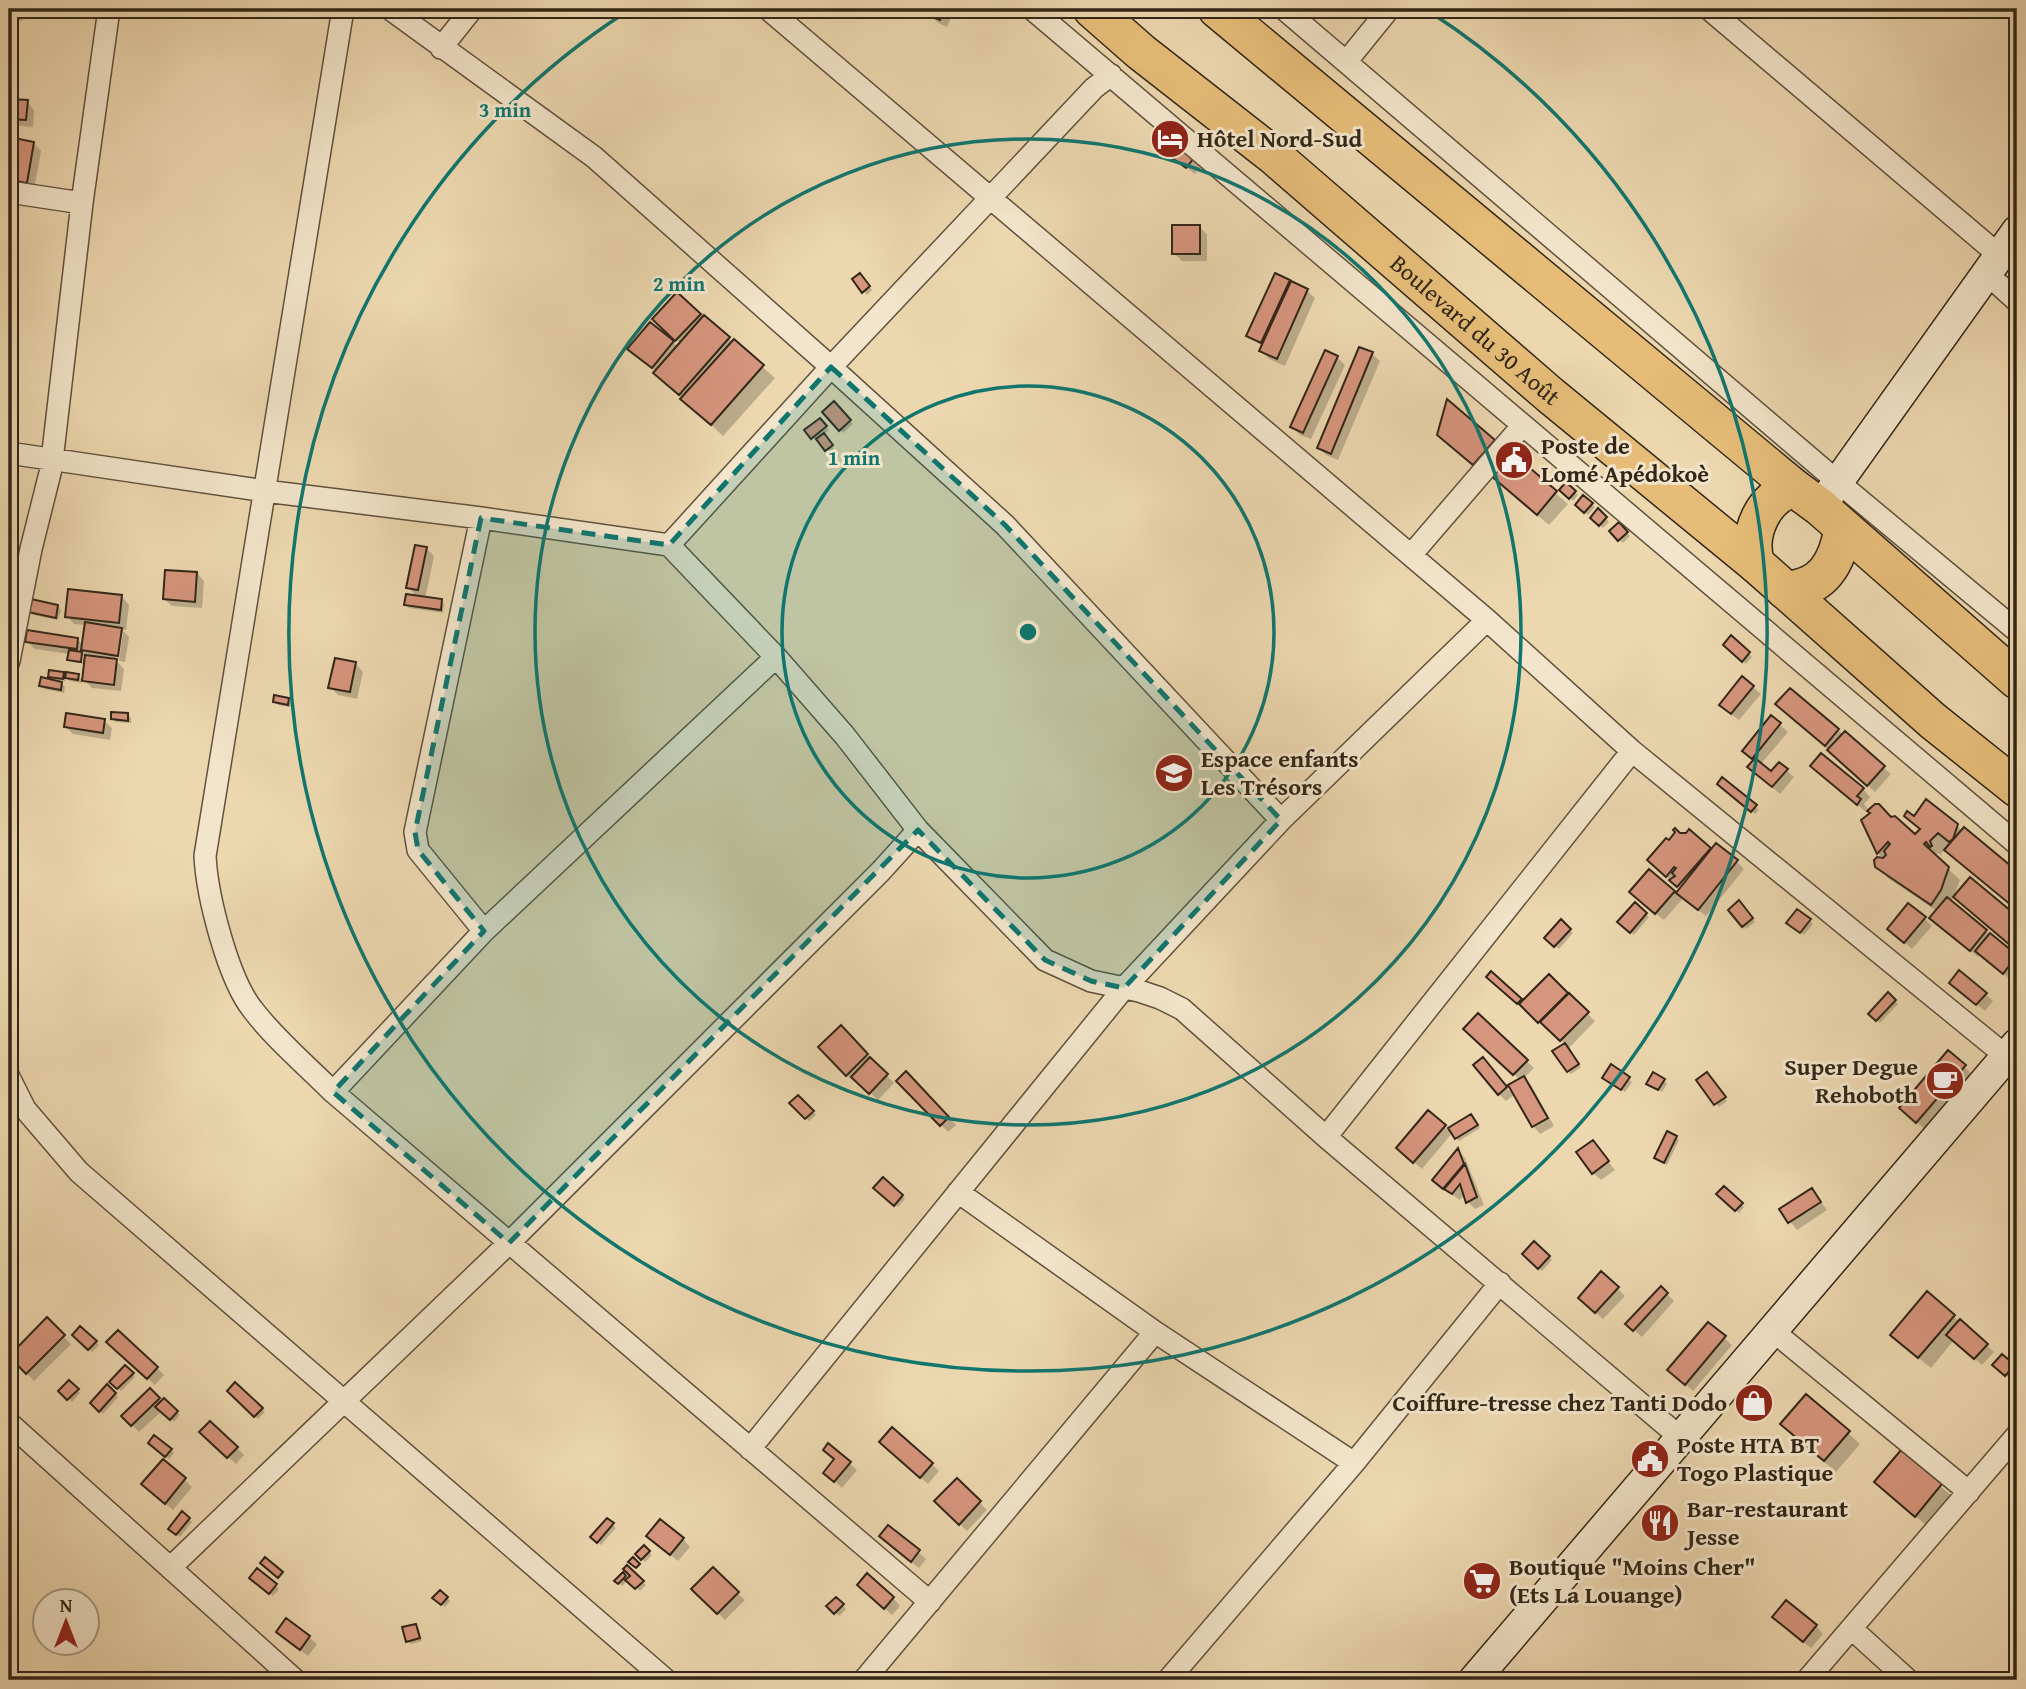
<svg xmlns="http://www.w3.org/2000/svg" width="2026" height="1689" font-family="'Gentium Book Plus',serif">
	<rect width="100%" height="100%" fill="#ecd7af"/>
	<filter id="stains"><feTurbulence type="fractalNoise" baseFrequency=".00286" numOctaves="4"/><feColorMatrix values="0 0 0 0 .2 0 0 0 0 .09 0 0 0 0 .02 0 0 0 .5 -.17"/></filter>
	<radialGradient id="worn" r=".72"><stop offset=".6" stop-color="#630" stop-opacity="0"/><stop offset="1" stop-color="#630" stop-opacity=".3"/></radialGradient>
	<!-- shadow -->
	<path fill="#0003" d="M9,9H32L31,17H23L22,21L9,20Z
		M930,9H955L947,27L938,23L931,15L933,10Z
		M9,101L27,102L34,110L33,127L9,125Z
		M10,139L33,143L41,151L34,190L9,184Z
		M1159,147L1204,162L1195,174Z
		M1199,227L1207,234V261H1182L1174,253Z
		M1275,276L1307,291L1315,298L1285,366L1269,359L1261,351L1263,347L1248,335Z
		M863,278L872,290L867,295L864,291Z
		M677,294L775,378L723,436L667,384L656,371L637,356L673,342L678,347L681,344L654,319Z
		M1372,354L1380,361L1338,460L1326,455L1319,448Z
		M1337,357L1345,365L1311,439L1300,435L1292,427Z
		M1448,402L1501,449L1482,471L1446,443Z
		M834,403L853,424L843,433L824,412Z
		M820,420L829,430L823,435L834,449L830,453L818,439L816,441L807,431Z
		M1511,454L1568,504L1549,525L1504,487Z
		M1566,484L1578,495L1573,501L1561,490Z
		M1584,498L1595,507L1588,515L1577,505Z
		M1598,511L1609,522L1603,528L1592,518Z
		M1619,525L1630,536L1623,543L1611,531Z
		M427,549L434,556L425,599L441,601L444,604L443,613L409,608L406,605L418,598L408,587Z
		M197,573L204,581L202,608L172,606L164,599Z
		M122,597L129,605L126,630L121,629L129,637L125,662L119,661L123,633H119L115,664L118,663L124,669L121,691L92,688L84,680L86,665L82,664L84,656H80L79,663L72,662L69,659L70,654L35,649L27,641L78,640L83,645L86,625L74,624L67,616Z
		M57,606L61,610L58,620L33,615L30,611Z
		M1731,638L1752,657L1746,664L1725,645Z
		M356,664L363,672L357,699L338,695L330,687Z
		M63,673L67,677L78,676L81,679V683L70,681L66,677L65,681L58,680L65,687L64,693L44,689L41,685L56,682L50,676Z
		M1742,678L1761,694L1739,720L1728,712Z
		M1790,690L1891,774L1875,792L1785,711Z
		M288,700L291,703L290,707L278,705L275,701Z
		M128,715L131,718V723L116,722L113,718Z
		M1771,717L1788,732L1760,765L1771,774L1786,770L1794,777L1780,794L1757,774L1755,761L1744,750Z
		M104,721L112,728L110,740L73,734L66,727Z
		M1819,774L1863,789L1870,797L1864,804L1867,808L1865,811Z
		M1723,779L1759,810L1755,814L1722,787Z
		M1906,816L1956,825L1962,831L1964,829L2017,873V910L1945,849L1941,854L1942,856L1938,853L1935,856L1960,880L1951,903L2017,958V973L2011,980L1980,954L1978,957L1939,925L1937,911L1889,879L1877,867L1884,860L1878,853L1863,821L1891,819L1915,836L1921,830Z
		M1689,832L1712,851L1737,862L1744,869L1706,916L1683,898L1664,920L1639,900L1649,871L1677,894L1681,889L1661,872L1669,843Z
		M1635,905L1649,917L1634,935L1620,922Z
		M1742,906L1755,922L1746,929L1730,910Z
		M1798,911L1813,924L1804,935L1792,926Z
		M1924,918L1932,926L1912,949L1897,936Z
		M1561,922L1573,933L1559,949L1546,938Z
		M1491,974L1523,1003L1549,977L1595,1021L1568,1049L1581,1067L1571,1074L1568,1071L1565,1044L1488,977Z
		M1959,990L1985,994L1993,1001L1985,1011Z
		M1888,995L1898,1004L1880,1023L1871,1014Z
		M1478,1016L1534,1068L1524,1078L1531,1085L1554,1126L1540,1134L1533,1126L1515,1094L1506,1101L1499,1094L1490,1067L1513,1095L1520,1080L1466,1029Z
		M841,1028L894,1083L878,1100L857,1080L854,1082L820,1047Z
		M1949,1053L1972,1074L1925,1129L1908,1115Z
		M1611,1067L1632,1082L1625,1092L1608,1080Z
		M906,1074L956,1125L948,1132L898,1081Z
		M1710,1077L1727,1101L1719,1107L1699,1080Z
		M1663,1080L1667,1084L1662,1092L1652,1087Z
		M798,1097L816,1115L809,1121L792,1103Z
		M1428,1112L1448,1130L1471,1116L1480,1128L1459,1141L1453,1132L1422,1169L1405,1155Z
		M1676,1137L1679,1140L1667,1165L1659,1161L1656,1158Z
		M1597,1148L1615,1170L1601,1180L1593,1173Z
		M1458,1151L1465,1158L1484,1205L1475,1209L1468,1202L1465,1194L1460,1200L1441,1187Z
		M883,1179L905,1199L898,1207L876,1187Z
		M1724,1188L1744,1207L1739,1213L1718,1194Z
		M1812,1190L1827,1210L1797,1230L1781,1210Z
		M1534,1243L1552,1260L1542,1271L1524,1254Z
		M1617,1288L1625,1296L1603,1319L1587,1305Z
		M1661,1288L1674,1301L1642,1337L1628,1324Z
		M1953,1316L1994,1352L1982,1365L1954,1340L1931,1368L1904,1346Z
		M47,1320L71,1344L34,1381L10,1357Z
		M80,1329L99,1345L92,1352L74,1335Z
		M1724,1338L1732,1345L1693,1391L1677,1377Z
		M116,1349L157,1368L164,1375L155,1385Z
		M1994,1365L2014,1366L2017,1369L2009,1378Z
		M125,1367L135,1377L121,1391L111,1382Z
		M69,1382L80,1393L72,1402L61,1391Z
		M236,1385L265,1412L258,1419L230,1391Z
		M107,1387L118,1397L103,1414L92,1403Z
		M150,1391L162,1402L164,1400L180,1415L174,1422L162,1411L139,1432L123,1416Z
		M1848,1433L1860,1444L1836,1472L1794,1436Z
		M155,1437L174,1453L169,1459L153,1446Z
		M209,1440L237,1448L244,1455L236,1464Z
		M889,1450L932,1464L939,1471L928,1484Z
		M1901,1453L1953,1497L1928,1527L1876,1482Z
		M836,1460L849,1463L857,1470L842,1488L833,1480Z
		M185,1480L192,1487L173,1510L151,1492Z
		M957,1480L987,1510L967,1531L936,1501Z
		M182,1513L192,1522L180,1537L173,1532Z
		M607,1520L616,1528L601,1545L592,1537Z
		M888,1527L926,1559L919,1568L888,1544Z
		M683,1539L690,1547L678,1561L656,1543Z
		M644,1548L652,1555L645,1562L637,1554Z
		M627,1567L646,1585L640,1591L628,1580L622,1586L617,1581L623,1575L628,1580L632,1576Z
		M713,1570L745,1600L725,1620L694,1589Z
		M258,1571L279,1589L273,1596L255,1581Z
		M440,1592L450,1601L445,1607L435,1598Z
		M867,1592L893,1598L900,1606L892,1615Z
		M836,1599L846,1609L839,1616L829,1606Z
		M287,1620L317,1644L308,1656L286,1639Z
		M1781,1624L1816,1626L1823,1634L1811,1648Z
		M416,1626L419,1629L422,1641L411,1644L407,1641Z"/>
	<!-- building -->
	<path fill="#d6957d" stroke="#322617" stroke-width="2" d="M9,9H24V11L16,10L15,14H9Z
		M932,9H945L940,20L929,16Z
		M9,99L28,100L26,120L9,119Z
		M1168,131L1198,153L1186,168L1157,147Z
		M9,137L34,142L27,183L9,180Z
		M1172,225H1200V254H1172Z
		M860,273L870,286L862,293L852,279Z
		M1275,273L1290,280L1261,343L1246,336Z
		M1291,281L1308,289L1277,359L1259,351Z
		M677,292L701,314L675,341L652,319Z
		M704,315L730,337L679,395L653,373Z
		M650,322L674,341L652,368L627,349Z
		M734,339L764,365L711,425L680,399Z
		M1359,347L1373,352L1331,454L1317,448Z
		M1325,350L1338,356L1303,433L1290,427Z
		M1447,399L1495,440L1473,465L1437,435Z
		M834,401L851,420L839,431L822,412Z
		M820,418L827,426L811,439L804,430Z
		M824,433L833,445L825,451L816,439Z
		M1511,452L1557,491L1537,515L1490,475Z
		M1566,482L1576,491L1569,499L1559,490Z
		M1583,495L1593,503L1584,513L1575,505Z
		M1598,508L1607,517L1599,526L1590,518Z
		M1619,522L1628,532L1618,541L1609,531Z
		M415,545L427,547L418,590L406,588Z
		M165,570L197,572L195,602L163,599Z
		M68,589L122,595L119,623L65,617Z
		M406,594L442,599L441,610L404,605Z
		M31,599L58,605L56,618L28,612Z
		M85,622L122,628L118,656L81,650Z
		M27,630L78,638L77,649L25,642Z
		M1731,635L1750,652L1742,662L1723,645Z
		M69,650L82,652L81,662L67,660Z
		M85,655L117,659L114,685L82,681Z
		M335,658L356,662L350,692L328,688Z
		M49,670L64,672L63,679L48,677Z
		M66,672L79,674L78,680L65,678Z
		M1742,676L1754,686L1731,714L1719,705Z
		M41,677L62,682L61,690L39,686Z
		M1790,688L1839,729L1825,746L1775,704Z
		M274,695L289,698L288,705L273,702Z
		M111,712L128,713V721L111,719Z
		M66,713L105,719L103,733L64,727Z
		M1771,715L1781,723L1752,759L1742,751Z
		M1845,731L1885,766L1867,786L1827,750Z
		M1821,753L1864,788L1857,796L1861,799L1857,805L1810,766Z
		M1755,758L1771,771L1779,762L1788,769L1772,787L1747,767Z
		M1722,777L1757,805L1751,812L1717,784Z
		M1926,799L1958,824L1953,839L1949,842L1938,833L1930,841L1932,846L1930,847L1926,842L1924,844L1949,867L1941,890L1931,905L1875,867L1874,860L1877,857L1883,858L1886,855L1884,851L1890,844L1888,842L1877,854L1861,820L1870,813L1867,811L1875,804H1879L1891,817L1895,816L1915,834L1920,829L1904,816L1907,811L1914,816Z
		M1964,827L2017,871V910L1944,850Z
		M1675,828L1680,833H1686L1689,829L1711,848L1677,887L1669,880L1675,876L1672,873L1676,868L1674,867L1666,877L1647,860L1666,838L1669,840L1675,832L1673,830Z
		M1716,843L1738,860L1698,910L1676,893Z
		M1649,869L1675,891L1655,914L1629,892Z
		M1970,877L2017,916V951L1953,897Z
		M1947,897L1987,930L1970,951L1929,918Z
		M1739,900L1753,918L1742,927L1728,910Z
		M1635,902L1647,913L1630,933L1617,922Z
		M1908,903L1926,917L1904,943L1887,929Z
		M1797,909L1811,919L1800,933L1786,923Z
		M1561,919L1571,929L1554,947L1544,938Z
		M1990,933L2017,955L2003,974L1975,951Z
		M1959,970L1987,993L1976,1005L1949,983Z
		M1491,971L1522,999L1517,1004L1486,977Z
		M1549,974L1568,993L1538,1023L1519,1004Z
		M1888,992L1896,1000L1876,1021L1868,1014Z
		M1569,993L1589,1012L1560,1041L1540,1022Z
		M1478,1013L1528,1060L1513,1075L1463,1029Z
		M841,1025L868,1054L846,1076L818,1047Z
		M1565,1043L1579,1064L1567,1072L1552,1051Z
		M1948,1050L1966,1065L1916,1123L1899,1108Z
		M870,1057L888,1074L869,1094L851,1077Z
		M1483,1057L1507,1087L1498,1095L1473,1065Z
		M1611,1064L1630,1077L1621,1090L1602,1078Z
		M906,1071L949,1117L940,1126L896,1081Z
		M1653,1072L1665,1079L1658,1090L1646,1084Z
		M1707,1072L1726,1097L1714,1105L1696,1080Z
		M1524,1076L1548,1118L1532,1127L1508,1085Z
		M798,1095L814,1111L805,1119L789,1103Z
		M1428,1110L1446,1125L1413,1163L1396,1148Z
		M1471,1114L1478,1125L1455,1139L1448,1128Z
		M1667,1131L1677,1136L1664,1163L1654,1158Z
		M1593,1140L1609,1161L1592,1174L1576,1152Z
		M1458,1148L1464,1164L1443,1189L1432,1180Z
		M1465,1164L1477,1197L1466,1203L1460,1184L1452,1194L1444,1189Z
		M883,1177L903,1195L894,1206L873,1188Z
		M1724,1186L1743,1203L1735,1211L1716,1194Z
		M1812,1188L1821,1202L1788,1223L1779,1209Z
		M1534,1241L1550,1256L1538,1269L1522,1254Z
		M1601,1271L1619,1287L1595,1313L1578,1298Z
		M1661,1286L1668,1293L1633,1331L1625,1324Z
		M1927,1291L1955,1315L1918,1358L1890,1335Z
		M47,1317L65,1335L26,1374L9,1356Z
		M1960,1319L1988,1344L1974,1359L1946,1335Z
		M1708,1322L1726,1336L1685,1385L1667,1370Z
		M80,1326L97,1341L88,1350L72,1335Z
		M118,1330L158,1367L147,1379L106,1342Z
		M2002,1354L2015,1365L2005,1376L1992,1365Z
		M125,1365L134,1373L117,1389L109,1382Z
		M69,1380L79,1389L67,1400L58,1391Z
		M235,1382L263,1408L254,1417L227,1391Z
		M107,1384L116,1393L99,1412L90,1403Z
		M150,1388L160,1398L131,1426L121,1416Z
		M1806,1394L1850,1431L1824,1461L1780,1424Z
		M164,1398L178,1411L170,1420L155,1407Z
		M210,1421L238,1447L227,1458L199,1432Z
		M892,1427L933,1463L920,1478L879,1442Z
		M154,1435L172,1449L165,1457L148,1443Z
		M828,1443L851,1462L834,1482L823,1473L834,1459L823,1450Z
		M1901,1450L1942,1484L1915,1517L1874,1482Z
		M163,1459L186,1478L165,1504L141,1484Z
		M957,1478L981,1501L959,1525L934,1501Z
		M182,1511L190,1518L176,1535L168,1529Z
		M607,1518L614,1523L597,1543L590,1537Z
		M660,1519L684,1538L670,1555L646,1536Z
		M888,1525L920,1550L911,1562L879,1536Z
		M644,1545L650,1551L641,1560L635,1554Z
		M265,1557L283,1572L278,1578L260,1563Z
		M633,1557L640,1564L636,1568L628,1562Z
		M627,1565L644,1581L635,1589L625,1580L630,1576L623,1569Z
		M713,1567L739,1592L717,1614L691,1589Z
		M257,1568L277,1584L269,1594L249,1578Z
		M623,1572L626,1576L618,1584L614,1581Z
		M867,1573L894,1597L884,1609L857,1585Z
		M440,1590L448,1597L441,1605L432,1598Z
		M836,1597L844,1604L834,1614L826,1606Z
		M1786,1600L1817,1625L1803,1642L1772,1617Z
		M286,1618L310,1636L300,1650L276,1632Z
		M416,1624L420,1638L406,1642L402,1627Z"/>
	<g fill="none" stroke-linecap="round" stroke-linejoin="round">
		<!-- street casing -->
		<g stroke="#60523d" stroke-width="24">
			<path id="street" d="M343,9L205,856C207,896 228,979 253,1010C276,1040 306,1065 333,1092L930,1602
				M390,9L594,157L831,367L1005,525L1281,820
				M768,9L1487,620L1632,751L2017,1065
				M1032,9L2017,844
				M1284,9L1838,482L2017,631
				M1709,9L2000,256
				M441,48L472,9
				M1346,62L1389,9
				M9,192L82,203
				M1986,273L2017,301
				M9,453L265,491L481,518L669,545L831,367L1094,88L1111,75
				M481,518L415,832L418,850L484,931
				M669,545L776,657L845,736L918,830L1045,960L1091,981L1139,991L1160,998L1182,1009L1326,1137L1681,1438
				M1411,555L1522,426
				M9,661L31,549L51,469L82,203L109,9
				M9,1077L25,1109L79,1172L666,1680
				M333,1092L484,931L776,657
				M1326,1137L1632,751
				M958,1192L1155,1332L1354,1463
				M1773,1331L1969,1492
				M9,1423L295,1680
				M750,1449L1124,988L1281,820L1487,620
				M170,1568L509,1243L881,871L918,830
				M1852,1629L1908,1680
				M864,1680L1155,1332
				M1168,1680L1354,1463L1500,1283
				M1807,1680L2017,1435"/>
		</g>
		<!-- secondary casing -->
		<g stroke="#322617" stroke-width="33">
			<path id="secondary" d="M1820,507L2017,231
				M1474,1680L2017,1044"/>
		</g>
		<!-- highway casing -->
		<g stroke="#322617" stroke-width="40">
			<g id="highway">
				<path id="s1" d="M1092,9L1141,52L1274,156L1550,395L1756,564L1933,721L2017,788"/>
				<path d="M1217,9L1794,488L1820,507L2017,680"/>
				<path d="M1756,564C1746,535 1763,496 1794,488"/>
				<path d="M1785,590C1822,589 1837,564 1843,529"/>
			</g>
		</g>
		<!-- street -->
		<use href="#street" stroke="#f3e5cb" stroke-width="21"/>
		<!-- secondary -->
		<use href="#secondary" stroke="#f3e5cb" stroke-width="30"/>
		<!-- highway -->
		<use href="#highway" stroke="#e6bc78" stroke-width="37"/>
	</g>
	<!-- marked area -->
	<path fill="#0f766e" fill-opacity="0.2" stroke="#0f766e" stroke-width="5" stroke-dasharray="14 9" stroke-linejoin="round" d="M831,367L1005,525L1281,820L1124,988L1091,981L1045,960L918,830L509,1243L333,1092L484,931L418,850L415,832L481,518L669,545Z"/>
	<!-- distance rings -->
	<g fill="none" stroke="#0f766e" stroke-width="3.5">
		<circle cx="1028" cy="632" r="246"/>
		<circle cx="1028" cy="632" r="493"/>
		<path d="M1430 12A739 739 0 1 1 626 12"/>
	</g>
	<!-- icons -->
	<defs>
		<g id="hotel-disc" transform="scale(2.0125)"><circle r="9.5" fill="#8f2418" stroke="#f3e5cb"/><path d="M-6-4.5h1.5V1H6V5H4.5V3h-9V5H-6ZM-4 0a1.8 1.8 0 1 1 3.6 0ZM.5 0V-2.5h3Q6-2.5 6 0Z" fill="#fff"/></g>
		<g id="civic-disc" transform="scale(2.0125)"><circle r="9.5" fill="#8f2418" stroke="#f3e5cb"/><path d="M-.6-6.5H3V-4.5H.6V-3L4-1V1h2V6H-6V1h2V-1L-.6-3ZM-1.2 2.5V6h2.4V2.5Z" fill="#fff"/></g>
		<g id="school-disc" transform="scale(2.0125)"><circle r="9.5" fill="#8f2418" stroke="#f3e5cb"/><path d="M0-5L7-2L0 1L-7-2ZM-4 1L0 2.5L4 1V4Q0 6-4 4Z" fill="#fff"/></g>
		<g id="cafe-disc" transform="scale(2.0125)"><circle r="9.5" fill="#8f2418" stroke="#f3e5cb"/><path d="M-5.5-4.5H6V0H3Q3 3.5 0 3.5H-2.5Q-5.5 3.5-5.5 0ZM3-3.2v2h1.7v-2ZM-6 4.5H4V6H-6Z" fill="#fff"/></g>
		<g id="shop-disc" transform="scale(2.0125)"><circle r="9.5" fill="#8f2418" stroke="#f3e5cb"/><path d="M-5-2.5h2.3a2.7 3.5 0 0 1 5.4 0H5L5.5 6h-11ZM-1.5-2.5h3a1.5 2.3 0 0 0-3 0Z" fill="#fff"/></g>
		<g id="restaurant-disc" transform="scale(2.0125)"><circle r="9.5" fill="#8f2418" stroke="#f3e5cb"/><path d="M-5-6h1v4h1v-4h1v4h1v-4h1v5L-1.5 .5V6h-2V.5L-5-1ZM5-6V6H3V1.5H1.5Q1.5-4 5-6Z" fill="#fff"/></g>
		<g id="supermarket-disc" transform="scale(2.0125)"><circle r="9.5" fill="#8f2418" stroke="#f3e5cb"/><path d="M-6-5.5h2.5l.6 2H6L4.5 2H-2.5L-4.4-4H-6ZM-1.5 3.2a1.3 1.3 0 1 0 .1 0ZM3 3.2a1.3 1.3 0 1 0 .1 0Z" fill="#fff"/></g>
	</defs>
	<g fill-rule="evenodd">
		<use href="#hotel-disc" x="1170" y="139"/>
		<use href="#civic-disc" x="1514" y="460"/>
		<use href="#school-disc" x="1174" y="773"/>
		<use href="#cafe-disc" x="1945" y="1081"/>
		<use href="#shop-disc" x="1754" y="1403"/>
		<use href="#civic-disc" x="1650" y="1459"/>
		<use href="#restaurant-disc" x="1660" y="1523"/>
		<use href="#supermarket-disc" x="1482" y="1581"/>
	</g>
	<g text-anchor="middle" stroke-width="6" stroke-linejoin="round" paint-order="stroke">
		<!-- poi labels -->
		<g font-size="24" font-weight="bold" fill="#322617" stroke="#f3e5cb" text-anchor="start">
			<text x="1197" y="147">Hôtel Nord-Sud</text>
			<text x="1541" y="454">Poste de<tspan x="1541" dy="28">Lomé Apédokoè</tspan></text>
			<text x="1201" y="767">Espace enfants<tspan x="1201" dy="28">Les Trésors</tspan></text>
			<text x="1918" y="1075" text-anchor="end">Super Degue<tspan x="1918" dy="28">Rehoboth</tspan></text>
			<text x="1727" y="1411" text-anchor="end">Coiffure-tresse chez Tanti Dodo</text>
			<text x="1677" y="1453">Poste HTA BT<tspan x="1677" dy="28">Togo Plastique</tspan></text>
			<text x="1687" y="1517">Bar-restaurant<tspan x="1687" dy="28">Jesse</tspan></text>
			<text x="1509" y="1575">Boutique "Moins Cher"<tspan x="1509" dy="28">(Ets La Louange)</tspan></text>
		</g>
		<!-- street labels -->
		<g font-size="24" fill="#322617" stroke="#f3e5cb">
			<text dy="8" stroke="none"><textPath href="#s1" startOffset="500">Boulevard du 30 Août</textPath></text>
		</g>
	</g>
	<circle cx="1028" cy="632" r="10" fill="#0f766e" stroke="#f3e5cb" stroke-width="3.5"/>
	<g font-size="21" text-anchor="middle" font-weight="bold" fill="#0f766e" stroke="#f3e5cb" stroke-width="6" stroke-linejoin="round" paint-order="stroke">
		<text x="505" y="117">3 min</text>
		<text x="679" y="291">2 min</text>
		<text x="854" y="465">1 min</text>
	</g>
	<!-- margin -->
	<rect width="2026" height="1689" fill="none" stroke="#ecd7af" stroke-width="35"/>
	<rect x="10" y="10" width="2005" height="1668" fill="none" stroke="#322617" stroke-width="3.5"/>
	<rect x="18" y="18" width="1991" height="1654" fill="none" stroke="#322617" stroke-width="2"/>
	<!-- north arrow -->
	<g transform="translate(66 1622)"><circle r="33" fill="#f3e5cb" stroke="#a69983" stroke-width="2"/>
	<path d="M0-5L12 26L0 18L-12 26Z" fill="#8f2418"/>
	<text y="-10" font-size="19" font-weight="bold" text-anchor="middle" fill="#322617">N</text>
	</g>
	<rect width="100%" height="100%" filter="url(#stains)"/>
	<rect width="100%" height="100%" fill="url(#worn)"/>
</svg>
